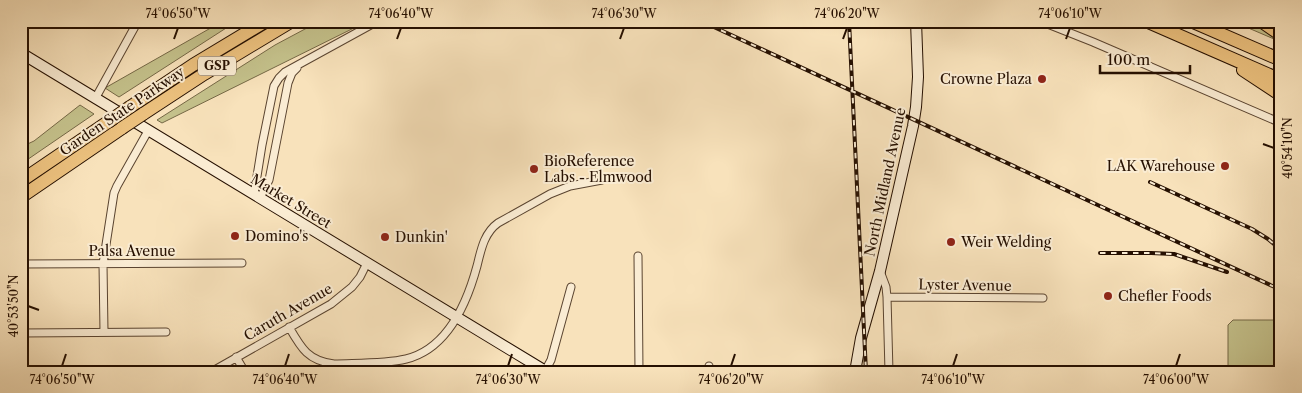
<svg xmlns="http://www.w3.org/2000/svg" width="1302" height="393" font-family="'Libre Caslon Text',serif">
	<rect width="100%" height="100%" fill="#f8e2bb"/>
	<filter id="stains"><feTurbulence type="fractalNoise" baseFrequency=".004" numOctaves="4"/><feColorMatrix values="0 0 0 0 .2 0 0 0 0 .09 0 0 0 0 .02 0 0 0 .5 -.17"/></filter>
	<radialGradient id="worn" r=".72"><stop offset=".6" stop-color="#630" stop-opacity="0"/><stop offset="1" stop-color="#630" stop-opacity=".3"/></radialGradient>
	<!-- green -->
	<path fill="#c4c18b" stroke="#756846" d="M223,21H237L119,97L105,88Z
		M320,21H368L162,123L157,120L275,45Z
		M1232,21H1256L1281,42Z
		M80,105L94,114L21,164V147L34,141Z
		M1233,320H1281V372H1228V325Z"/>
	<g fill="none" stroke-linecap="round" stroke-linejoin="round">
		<!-- street casing -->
		<g stroke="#5a4430" stroke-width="9">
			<path id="street" d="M1040,21L1093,42L1281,123
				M95,99L138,21
				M254,195L262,145L274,86L279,78L285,72L378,21
				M260,198L269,180L288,83L292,73L297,68
				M638,256L639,372
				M21,264L242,263
				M880,271L886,287L887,297L889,372
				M887,297L1043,298
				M289,327C301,348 308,361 334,364C357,363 385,364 406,359C447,349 467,303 477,266C481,250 484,233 498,223L550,194L570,186L602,180
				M104,332L103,264L114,193L117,186L148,131
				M21,333L166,332
				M236,357L245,372
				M709,366V372
				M545,371L551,360L571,287
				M211,372L331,304L352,287L360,277L367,263"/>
		</g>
		<!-- secondary casing -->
		<g stroke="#261001" stroke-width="12">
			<path id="secondary" d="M21,32L22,21
				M21,53L547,372
				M855,372L861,338L880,271L913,126L916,107L918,77L916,21"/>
		</g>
		<!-- highway casing -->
		<g stroke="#261001" stroke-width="14">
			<path id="highway" d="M1146,21L1281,80
				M1191,21L1281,60
				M1261,21L1281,35
				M1243,70L1281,95
				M130,107L193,65L266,21
				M143,114L204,74L292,21
				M21,181L108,122
				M21,197L122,128"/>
		</g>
		<!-- street -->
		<use href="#street" stroke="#faecd3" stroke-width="7"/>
		<!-- secondary -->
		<use href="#secondary" stroke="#faecd3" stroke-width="10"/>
		<!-- highway -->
		<use href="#highway" stroke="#ecc17e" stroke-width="12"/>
		<!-- rail casing -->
		<g stroke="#261001" stroke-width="4">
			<path id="rail" d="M701,21L1281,290
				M849,21L866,372
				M1150,182L1252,229L1268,239L1281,250
				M1100,253H1151L1174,254L1227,272"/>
		</g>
		<!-- rail -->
		<use href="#rail" stroke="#faecd3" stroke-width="2" stroke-dasharray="5.5" stroke-linecap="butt"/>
		<!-- highway-bridge casing -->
		<g stroke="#261001" stroke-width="14" stroke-linecap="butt">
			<path id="highway-bridge" d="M108,122L130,107
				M122,128L143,114"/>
		</g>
		<!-- highway-bridge -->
		<use href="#highway-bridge" stroke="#ecc17e" stroke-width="12"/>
	</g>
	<!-- ticks -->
	<path fill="none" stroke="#261001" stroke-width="2" d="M174,39L178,28M397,39L401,28M620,39L624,28M843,39L847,28M1066,39L1070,28M1263,144L1274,148M28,306L39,310M62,366L66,354M285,366L289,354M508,366L512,354M731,366L735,354M953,366L957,354M1176,366L1180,354"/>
	<!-- markers -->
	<g fill="#8f2418" stroke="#faecd3" stroke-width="2">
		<circle cx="1042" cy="79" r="5"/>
		<circle cx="1225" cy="166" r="5"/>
		<circle cx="534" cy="169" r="5"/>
		<circle cx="235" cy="236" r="5"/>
		<circle cx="385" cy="237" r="5"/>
		<circle cx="951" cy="242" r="5"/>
		<circle cx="1108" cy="296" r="5"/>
	</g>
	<g text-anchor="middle" stroke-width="4" stroke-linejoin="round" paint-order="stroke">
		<!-- shield labels -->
		<rect fill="#faecd3" stroke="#665240" stroke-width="1" x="198" y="56.5" width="38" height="19" rx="4"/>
		<g font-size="12" font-weight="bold" fill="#261001">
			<text x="217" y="70">GSP</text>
		</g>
		<!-- poi labels -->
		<g font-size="14" fill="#261001" stroke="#faecd3" text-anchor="start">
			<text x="1032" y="84" text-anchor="end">Crowne Plaza</text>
			<text x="544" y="166">BioReference<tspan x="544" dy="16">Labs - Elmwood</tspan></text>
			<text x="1215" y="171" text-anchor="end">LAK Warehouse</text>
			<text x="245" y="241">Domino's</text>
			<text x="395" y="242">Dunkin'</text>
			<text x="961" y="247">Weir Welding</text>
			<text x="1118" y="301">Chefler Foods</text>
		</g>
		<!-- street labels -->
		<g font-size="14" fill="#261001" stroke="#faecd3">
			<text transform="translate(122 111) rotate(-34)" y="5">Garden State Parkway</text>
			<text transform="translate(885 182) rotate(-78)" y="5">North Midland Avenue</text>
			<text transform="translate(291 201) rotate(31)" y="5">Market Street</text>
			<text x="132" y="256">Palsa Avenue</text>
			<text transform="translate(965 285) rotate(1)" y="5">Lyster Avenue</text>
			<text transform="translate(288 312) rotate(-30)" y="5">Caruth Avenue</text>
		</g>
	</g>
	<!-- margin -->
	<rect width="1302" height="393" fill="none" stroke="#f8e2bb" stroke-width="55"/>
	<!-- scale -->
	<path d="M1100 65v8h90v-8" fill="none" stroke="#261001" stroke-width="2.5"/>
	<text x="1107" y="65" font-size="15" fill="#261001" stroke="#faecd3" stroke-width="4" paint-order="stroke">100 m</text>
	<rect x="28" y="28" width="1246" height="338" fill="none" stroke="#261001" stroke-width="2"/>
	<g font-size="12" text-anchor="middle" fill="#261001">
		<text x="178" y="18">74°06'50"W</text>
		<text x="401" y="18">74°06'40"W</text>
		<text x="624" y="18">74°06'30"W</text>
		<text x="847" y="18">74°06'20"W</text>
		<text x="1070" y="18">74°06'10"W</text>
		<text transform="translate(1288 148) rotate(-90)" y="4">40°54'10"N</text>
		<text transform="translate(14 306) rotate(-90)" y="4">40°53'50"N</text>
		<text x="62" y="384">74°06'50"W</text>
		<text x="285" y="384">74°06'40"W</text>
		<text x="508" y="384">74°06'30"W</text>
		<text x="731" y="384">74°06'20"W</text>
		<text x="953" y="384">74°06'10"W</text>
		<text x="1176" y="384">74°06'00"W</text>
	</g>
	<rect width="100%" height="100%" filter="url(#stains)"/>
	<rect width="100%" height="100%" fill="url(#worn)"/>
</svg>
